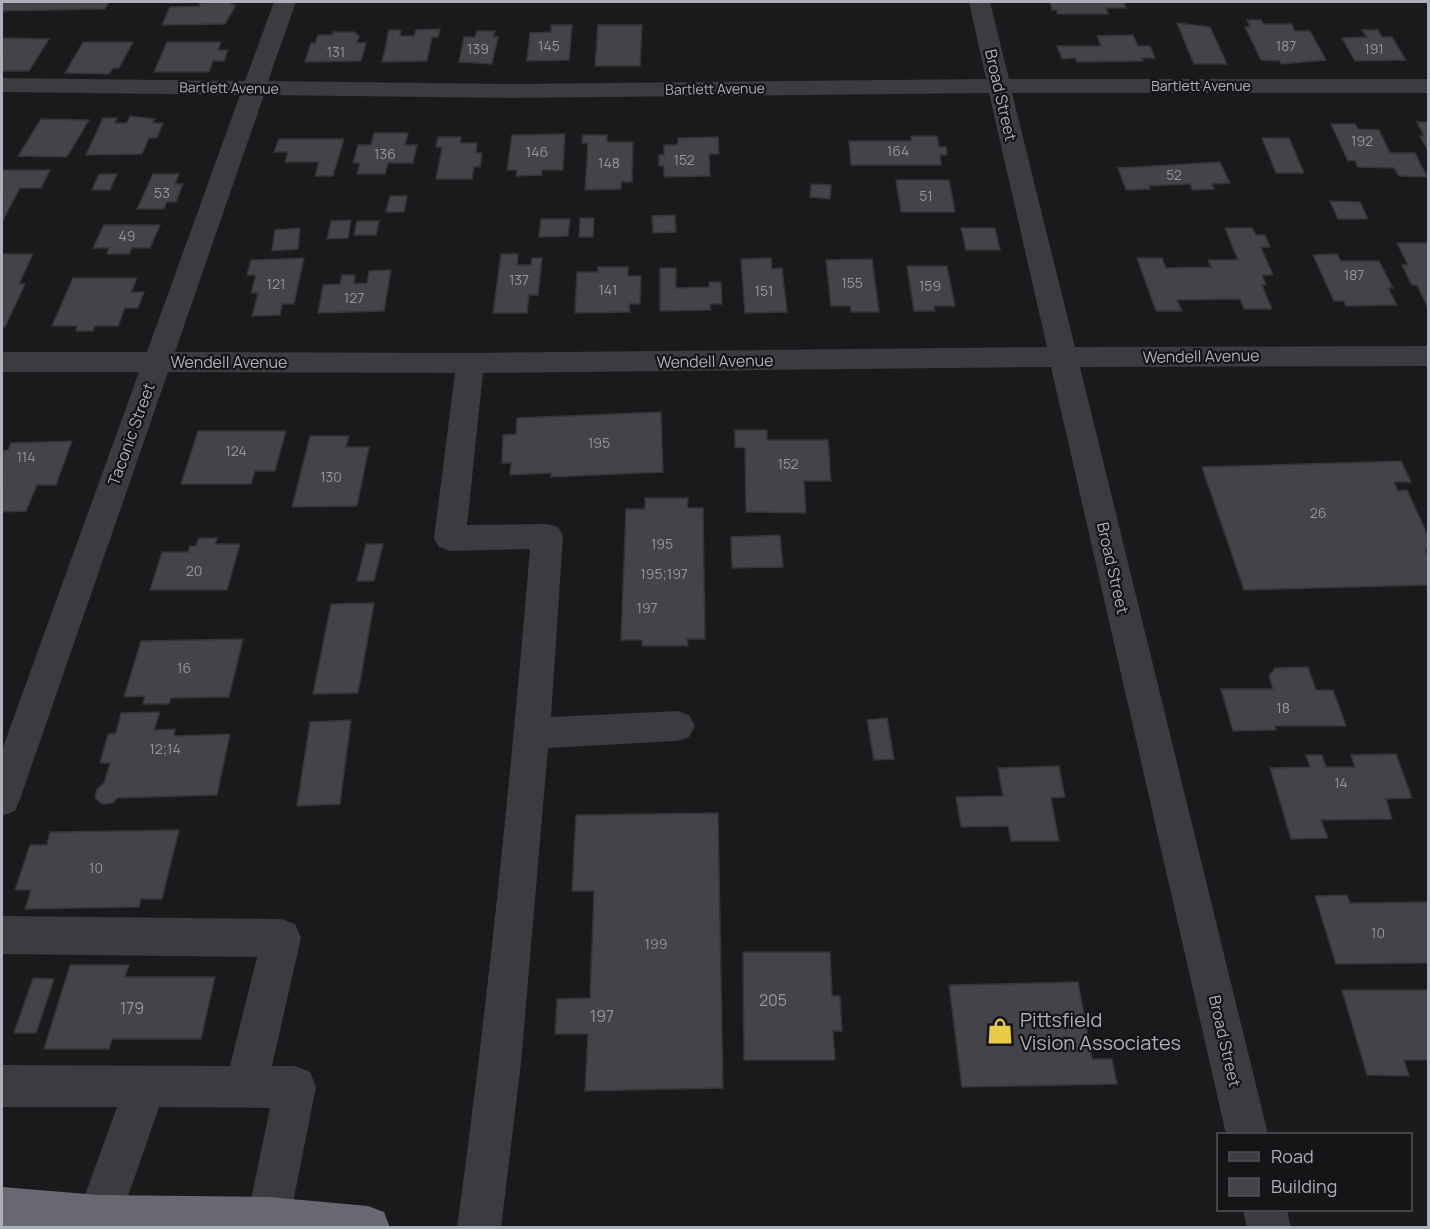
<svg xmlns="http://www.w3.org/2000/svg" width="1430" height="1229" font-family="Manrope,sans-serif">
	<rect width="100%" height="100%" fill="#1a191b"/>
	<!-- building -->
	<path fill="#444448" stroke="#343337" stroke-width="1.5" d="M2,2H109L105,9L2,11Z
		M217,2H233L231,5H236L225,24L162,25L170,7L199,6L200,3Z
		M1050,2H1124L1126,8H1106L1108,14H1057V10H1052Z
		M1247,20H1261L1264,24H1292L1295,31H1310L1326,60L1281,64L1280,61L1261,60L1245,27H1250Z
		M1177,23L1210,27L1227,64H1194Z
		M551,25H572L569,60L527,61L530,33L551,32Z
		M598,25H642L640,66H595Z
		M440,29L438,37H432L427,61L382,62L389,30H401L400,36H414L416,30Z
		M1362,30H1378L1382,37H1392L1406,60L1355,61L1342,38L1367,37Z
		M477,31H495L493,37H498L492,64L459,62L464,37H475Z
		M333,32H354L359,36L357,43H366L361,61L305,62L311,43H315L318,35H332Z
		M1133,35L1138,46H1150L1155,58H1142L1143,61L1077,62L1075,58L1062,59L1057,46H1101L1097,36Z
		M3,38L49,39L29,71H2Z
		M83,42H133L119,68H113L109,74L65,73Z
		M167,42H221L218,50H228L224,61H213L209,72H154Z
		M130,116L155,119L153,123H163L157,138H149L142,154L86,155L103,118H117L115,123H127Z
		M41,119L89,120L67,157L18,156Z
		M1417,122H1428V151L1420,136H1424Z
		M1331,124H1355L1358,129L1379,130L1390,153H1415L1427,177L1399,176L1394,168L1358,167L1355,160L1348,161Z
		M374,133H408L405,145H417L413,163H388L385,174H357L360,163H353L358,145H371Z
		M565,134L563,170H542V175L516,176L517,170H507L512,135Z
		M583,135H607V142H633L632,182H621V189L585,190L588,143H582Z
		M911,136H937L939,147H946L947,155H940L941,165H851L849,141H911Z
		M438,137H461L460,143H477L476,153H482L480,167H474L472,179H436L442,147H436Z
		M718,137L719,154H709L710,176L664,177V166H659V155H664V145H678V138Z
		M1262,138H1289L1304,173H1276Z
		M279,139H344L333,176H315L319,162H285L288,152H274Z
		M1220,162L1230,183L1212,184L1214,189L1192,190L1190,184L1149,186L1150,189L1126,190L1118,168Z
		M2,170H50L41,188H20L3,220Z
		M99,174H117L110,190H92Z
		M153,174H179L175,184H183L176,202H167L164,209H137Z
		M896,180H949L955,212H901Z
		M811,184L831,185L830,199L810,197Z
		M390,196H407L404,212H386Z
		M1330,201L1360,202L1368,219H1338Z
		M675,215L676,232L653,233L652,216Z
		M580,218H594L593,237H579Z
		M541,219H570L568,236L539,237Z
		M351,220L348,238L327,239L331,221Z
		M357,221H379L376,235H354Z
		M104,225H160L150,248H132L129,254H107L109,248H93Z
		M300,228L298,249L272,251L275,230Z
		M961,228H995L1000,250H966Z
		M1225,228H1252L1256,235H1265L1270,247H1261L1273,275H1262L1266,285H1262L1272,309H1244L1240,299L1177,300L1182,311H1156L1137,258H1162L1166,268L1211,267L1208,260H1238Z
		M1397,243H1428V308L1417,285H1412L1402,265H1408Z
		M2,254H33L19,284H25L5,327H2Z
		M501,254H518L517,265H531L532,258H542L538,295H529L527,313H493Z
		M1337,254L1341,261H1379L1393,288H1388L1397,305L1346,306L1344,301H1334L1313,255Z
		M304,258L294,304H282L280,315L252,316L258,293H251L256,275H247L251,260Z
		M771,258L772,269L782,268L787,312L745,313L741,259Z
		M872,259L879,312H851L850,306H831L826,260Z
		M907,266H947L955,306H934L935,311H914Z
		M598,267H628V276H641L640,304H629L630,312L575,313L577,272H598Z
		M660,268H676V288L709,287V282H721L722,304H710L711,310L660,311Z
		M391,270L384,311L318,313L323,285L340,284L342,275H355L354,284L367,283L369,271Z
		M73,278H137L131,292H144L138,308H125L118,326H95L93,331H76L77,326H52Z
		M661,412L663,472L551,477V473L510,475L511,463H502L503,435L516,434L517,418Z
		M735,430H767V440H828L831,481H804L806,513L746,512L745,448L735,447Z
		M198,431H286L275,471H255L251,484H181Z
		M310,436H349L346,447H369L357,506L292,507Z
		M72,441L56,485H37L26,511L2,512L3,450H8L11,443Z
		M1401,461L1411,482H1394L1398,491L1407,490L1428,536V549H1425L1428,557V585L1244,590L1202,467Z
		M645,498H688L687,508H703L705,639H687L688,646H642V640H621L626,509H645Z
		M780,535L783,567L732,568L731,537Z
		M199,538H217L215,544H240L227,590H150L162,552H188L190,546H196Z
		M366,544H383L374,581H357Z
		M374,603L358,693L313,694L331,604Z
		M243,639L229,697L171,698L169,704H143L145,696L124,697L141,641Z
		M1308,667L1316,690H1333L1346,726H1275L1276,730L1233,731L1221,689H1273L1269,676L1275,668Z
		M160,712L154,730L175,729L174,736L230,734L217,795L118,798L112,803L102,804L95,798L97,789L104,783L110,763H100L108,734L116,733L121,713Z
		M887,718L894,759L874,760L867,720Z
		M351,720L340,804L297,806L310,722Z
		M1396,754L1412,798L1386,799L1392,819L1321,820L1328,838L1291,839L1270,768L1310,767L1306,755H1322L1326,767H1355L1351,755Z
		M1059,766L1065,797L1051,798L1059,841H1011L1008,826L961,827L956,797L1003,796L998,768Z
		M718,813L723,1088L585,1091L588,1034H555L557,999L590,998L594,891H572L576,815Z
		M179,830L162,899H141L139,907L25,909L31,890H15L30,845H47L50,832Z
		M1347,895L1350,903L1428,902V963L1336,964L1315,896Z
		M743,952H830L832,996H840L842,1031H833L835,1060H744Z
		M70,965H129L125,977H215L201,1039H112L109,1049H44Z
		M33,978L54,979L36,1033H14Z
		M1078,982L1092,1059H1112L1117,1084L962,1087L949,985Z
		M1342,990H1428V1060H1404L1409,1076L1367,1075Z"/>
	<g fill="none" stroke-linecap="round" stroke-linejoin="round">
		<!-- minor -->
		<path fill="#3b3b40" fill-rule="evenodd" d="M274,2H296L268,81L514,84L986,79L969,2H990L1009,79H1428V93H1012L1075,347L1428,346V366L1080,367L1268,1134H1226L1051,367L483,373L467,525L547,524L558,527L563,536L551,717L677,711L689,715L695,726L689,737L677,741L548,748L521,1063L501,1228H457C488,1002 511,776 530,549L450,551L439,547L434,538L455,373L168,372L20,799L15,811L2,816V750L139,372H2V352H147L240,95L2,92V78L245,81ZM989,93L1047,347L470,353L175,352L264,95L514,98Z
			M2,916L281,919L295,924L301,938L272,1066H295L310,1072L316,1087L288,1228H250L247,1219L270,1108L159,1107L117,1228H81L77,1217L117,1107H2V1065L230,1066L257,957L2,954Z
			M1243,1210H1287L1291,1228H1247Z"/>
		<!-- highway -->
		<path fill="#676871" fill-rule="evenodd" d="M2,1187L99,1195L269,1197L368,1206L384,1212L390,1228H2Z"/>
	</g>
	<!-- icons -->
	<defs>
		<g id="shop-bare" transform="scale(2.07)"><path d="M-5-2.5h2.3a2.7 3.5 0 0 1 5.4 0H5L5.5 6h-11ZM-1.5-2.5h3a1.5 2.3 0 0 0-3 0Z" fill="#e8cb45" stroke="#151416" stroke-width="2.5" paint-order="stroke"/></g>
	</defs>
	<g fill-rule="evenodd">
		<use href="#shop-bare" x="1000" y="1031"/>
	</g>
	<g text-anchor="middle" stroke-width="4.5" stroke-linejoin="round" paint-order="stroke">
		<!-- number labels -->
		<g font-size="14" fill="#93949e">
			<text x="549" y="51">145</text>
			<text x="1286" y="51">187</text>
			<text x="478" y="54">139</text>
			<text x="1374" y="54">191</text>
			<text x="336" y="57">131</text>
			<text x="1362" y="146">192</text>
			<text x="898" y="156">164</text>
			<text x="537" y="157">146</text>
			<text x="385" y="159">136</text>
			<text x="684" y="165">152</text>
			<text x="609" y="168">148</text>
			<text x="1174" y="180">52</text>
			<text x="162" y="198">53</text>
			<text x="926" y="201">51</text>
			<text x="127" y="241">49</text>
			<text x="1354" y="280">187</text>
			<text x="519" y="285">137</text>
			<text x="852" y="288">155</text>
			<text x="276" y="289">121</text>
			<text x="930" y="291">159</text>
			<text x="608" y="295">141</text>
			<text x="764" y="296">151</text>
			<text x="354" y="303">127</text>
			<text x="599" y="448">195</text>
			<text x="236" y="456">124</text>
			<text x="26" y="462">114</text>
			<text x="788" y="469">152</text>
			<text x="331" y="482">130</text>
			<text x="1318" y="518">26</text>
			<text x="662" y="549">195</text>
			<text x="194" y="576">20</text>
			<text x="664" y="579">195;197</text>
			<text x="647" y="613">197</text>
			<text x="184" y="673">16</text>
			<text x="1283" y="713">18</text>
			<text x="165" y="754">12;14</text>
			<text x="1341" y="788">14</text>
			<text x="96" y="873">10</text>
			<text x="1378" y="938">10</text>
			<text x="656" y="949">199</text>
		</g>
		<!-- far-street labels -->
		<g font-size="14" fill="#adafba" stroke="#151416">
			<text x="1201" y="91">Bartlett Avenue</text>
			<text transform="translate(229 88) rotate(1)" y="5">Bartlett Avenue</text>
			<text transform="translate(715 89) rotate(-1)" y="5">Bartlett Avenue</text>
		</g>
		<!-- street labels -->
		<g font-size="16" fill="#adafba" stroke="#151416">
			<text transform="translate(1001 95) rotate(77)" y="6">Broad Street</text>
			<text transform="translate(1201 356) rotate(-1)" y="6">Wendell Avenue</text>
			<text transform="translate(715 361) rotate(-1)" y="6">Wendell Avenue</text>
			<text x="229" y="368">Wendell Avenue</text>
			<text transform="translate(131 434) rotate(-70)" y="6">Taconic Street</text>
			<text transform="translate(1113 568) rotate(77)" y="6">Broad Street</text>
			<text transform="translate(1225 1041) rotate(77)" y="6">Broad Street</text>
		</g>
		<!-- near-number labels -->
		<g font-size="16" fill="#93949e">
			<text x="773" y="1006">205</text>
			<text x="132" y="1014">179</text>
			<text x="602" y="1022">197</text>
		</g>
		<!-- near-poi labels -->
		<g font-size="20" fill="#adafba" stroke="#151416" text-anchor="start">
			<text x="1020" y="1027">Pittsfield<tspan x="1020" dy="23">Vision Associates</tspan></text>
		</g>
	</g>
	<!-- border -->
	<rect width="1430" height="1229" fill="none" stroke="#adafba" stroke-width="6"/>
	<!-- legend -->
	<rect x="1217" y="1133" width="195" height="78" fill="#151416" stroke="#525258" stroke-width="1.5"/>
	<rect x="1229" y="1152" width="30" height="9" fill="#3b3b40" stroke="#525258" stroke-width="1.5"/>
	<text x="1271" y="1163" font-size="18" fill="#adafba">Road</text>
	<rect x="1229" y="1178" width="30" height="18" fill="#444448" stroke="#525258" stroke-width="1.5"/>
	<text x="1271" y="1193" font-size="18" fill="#adafba">Building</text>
</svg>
